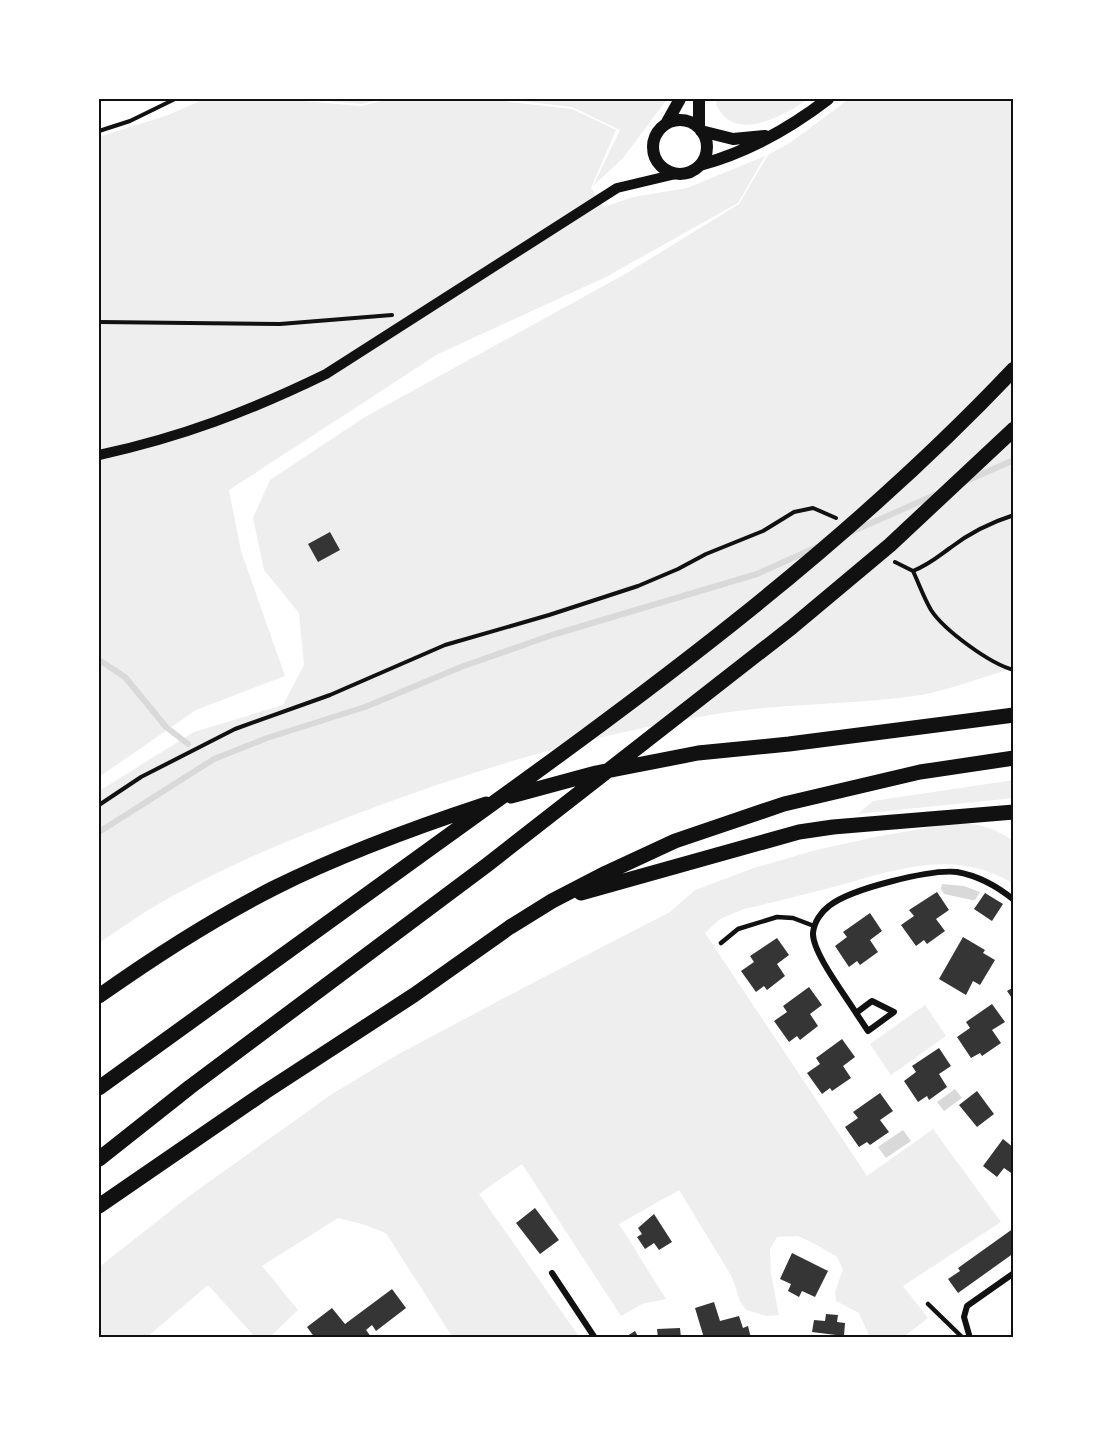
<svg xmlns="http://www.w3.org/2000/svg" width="1113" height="1437" font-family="'PT Sans',sans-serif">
	<rect width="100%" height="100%" fill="#fff"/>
	<!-- green -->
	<path fill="#eee" d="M205,99H278L361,106L389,99H485L572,109L616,130L591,188L604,207L633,197L687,188L765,156L738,203L606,277L438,354L229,490L241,551L285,676L196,710L99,777V137L168,115Z
		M305,99H382L362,104Z
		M504,99H667L623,158L593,186L620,130L572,107Z
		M717,99H808C789,113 745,137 725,117C721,114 719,109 716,105Z
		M849,99H1014V668C985,676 950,690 921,695C855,705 788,703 723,713C598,733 477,768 359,813C290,839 223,867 160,903C139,915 119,930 99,943V791L194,732L283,705L304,665L299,613L264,570L253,518L270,480L365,417L627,273L739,204L768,155L791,142Z
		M1014,780V798L858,814L873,801Z
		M954,823C979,823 994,828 1014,841V884C954,847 895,870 833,887C803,895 773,902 744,909L720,919L705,933L867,1176L933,1129L1001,1222L903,1286L928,1318L902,1338H870L859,1313L836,1301L835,1292L843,1269L837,1257L815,1244L798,1236L777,1237L770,1249L771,1274L779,1315L767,1316L746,1310L740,1301L732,1277L679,1190L619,1224L666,1299L642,1304L621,1316L522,1164L479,1194L580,1338H453L386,1233L362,1224L338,1218L262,1266L298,1310L269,1338H256L208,1285L146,1338H99V1267L188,1197L332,1094L395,1056L523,988L670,912L695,890L754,868L816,850L875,837Z
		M925,1005L946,1036L891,1075L870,1044Z"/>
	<!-- water -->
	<path fill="#d9d9d9" d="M942,884L964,886L980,892L975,900H972L944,894L941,889Z
		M955,1089L962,1098L944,1111L937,1102Z
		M903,1130L911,1141L886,1158L878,1147Z"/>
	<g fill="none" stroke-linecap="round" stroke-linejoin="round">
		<!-- stream -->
		<path stroke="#d9d9d9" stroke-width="6" d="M966,481L1014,460
			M851,532L935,495
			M99,660L125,677L166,727L188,744
			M99,832L214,759L267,738L365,707L461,667L552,635L757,574L817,547"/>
	</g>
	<!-- building -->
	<path fill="#353535" d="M330,532L340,550L318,562L308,544Z
		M937,892L949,910L936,919L945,931L927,944L924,940L916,946L901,925L914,916L909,910Z
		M985,893L1003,904L992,921L974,909Z
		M870,913L882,931L870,940L878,952L860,965L857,961L849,967L835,946L847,937L843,932Z
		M963,937L985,950L983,953L995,960L980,985L973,981L966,995L939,979Z
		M777,938L789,955L777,964L785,976L767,990L764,986L756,992L741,971L754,962L750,956Z
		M809,987L822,1005L810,1014L818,1026L800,1040L797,1036L789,1042L774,1021L787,1012L783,1006Z
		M1014,987V1001L1007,991Z
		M992,1004L1005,1022L992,1030L1001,1043L982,1056L980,1053L971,1058L957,1037L970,1028L966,1022Z
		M842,1039L855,1057L843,1066L851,1078L832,1091L830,1088L822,1094L807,1073L820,1064L816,1058Z
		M939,1048L951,1066L939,1074L947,1087L929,1100L927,1096L918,1102L904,1081L916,1072L912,1066Z
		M977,1091L994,1114L977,1127L959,1105Z
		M880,1093L893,1111L880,1120L889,1132L870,1145L867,1142L859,1147L845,1127L858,1118L853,1112Z
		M1003,1139L1014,1148V1175L1004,1168L997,1177L983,1166Z
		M535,1208L559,1240L540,1254L516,1223Z
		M654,1214L672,1242L659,1250L654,1243L645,1249L637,1237L642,1234L638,1228Z
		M1014,1228V1253L958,1293L948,1279L960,1271L958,1268Z
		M792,1253L828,1271L815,1297L802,1291L799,1297L788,1291L791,1284L780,1279Z
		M392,1289L406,1308L376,1331L372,1325L366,1330L372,1338H315L307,1327L332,1308L345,1324Z
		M714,1302L720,1321L739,1316L743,1328L748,1326L751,1338H704L695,1308Z
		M826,1314L838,1315L837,1322L845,1323L844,1336L812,1332L814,1320L825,1321Z
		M680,1328L681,1338H658L657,1329Z
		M635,1331L639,1338H624Z"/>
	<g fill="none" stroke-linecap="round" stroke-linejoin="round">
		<!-- path -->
		<path stroke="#111" stroke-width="4" d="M99,131L130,121L175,99
			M99,322L280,324L392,315
			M895,562L913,571C930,564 936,558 950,548C968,534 992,522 1014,515
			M913,571C919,584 924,598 931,610C944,630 990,664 1014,670
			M99,805L141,777L235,729L330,695L445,645L549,615L638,586L678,569L706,554L763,531L794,512L813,508L836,518"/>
		<!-- service -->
		<path stroke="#111" stroke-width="4.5" d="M721,943L738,929L777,917L793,918L814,926
			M928,1304L963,1338"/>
		<!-- minor -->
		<path stroke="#111" stroke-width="6" d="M872,1001L894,1012L868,1031L856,1013Z
			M856,1013C845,995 812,952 813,933C814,922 821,912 829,906C850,889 930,869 957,872C979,876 997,886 1014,900
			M552,1273L595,1338
			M970,1338L964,1317L967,1306L1014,1273"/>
		<!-- tertiary -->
		<path stroke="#111" stroke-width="10" d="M99,455C182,437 250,411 326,374L617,188L676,174"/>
		<!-- secondary -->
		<path stroke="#111" stroke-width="12" d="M653 147a27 27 0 1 1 54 0a27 27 0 1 1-54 0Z
			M666,124L680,99
			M699,128V99
			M701,131L733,139L765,136
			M700,165C748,152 789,129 828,99"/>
		<!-- trunk -->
		<path stroke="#111" stroke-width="15" d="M511,796L596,773L698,753L789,744L1014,715
			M581,893L799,832L833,827L1014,812
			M99,996C154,957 213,919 274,888C342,854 413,828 486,804
			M99,1088C210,1008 320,927 431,848C637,700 839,554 1014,369
			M99,1159L190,1087L487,865L792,627L890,545L1014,429
			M99,1206L265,1092L414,995L510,927L552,901L606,873L675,841L784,804L920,772L1014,758"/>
	</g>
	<!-- border -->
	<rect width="1113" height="1437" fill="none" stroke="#ffffff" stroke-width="201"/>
	<rect x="100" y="100" width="912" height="1236" fill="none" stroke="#111" stroke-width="2"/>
</svg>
